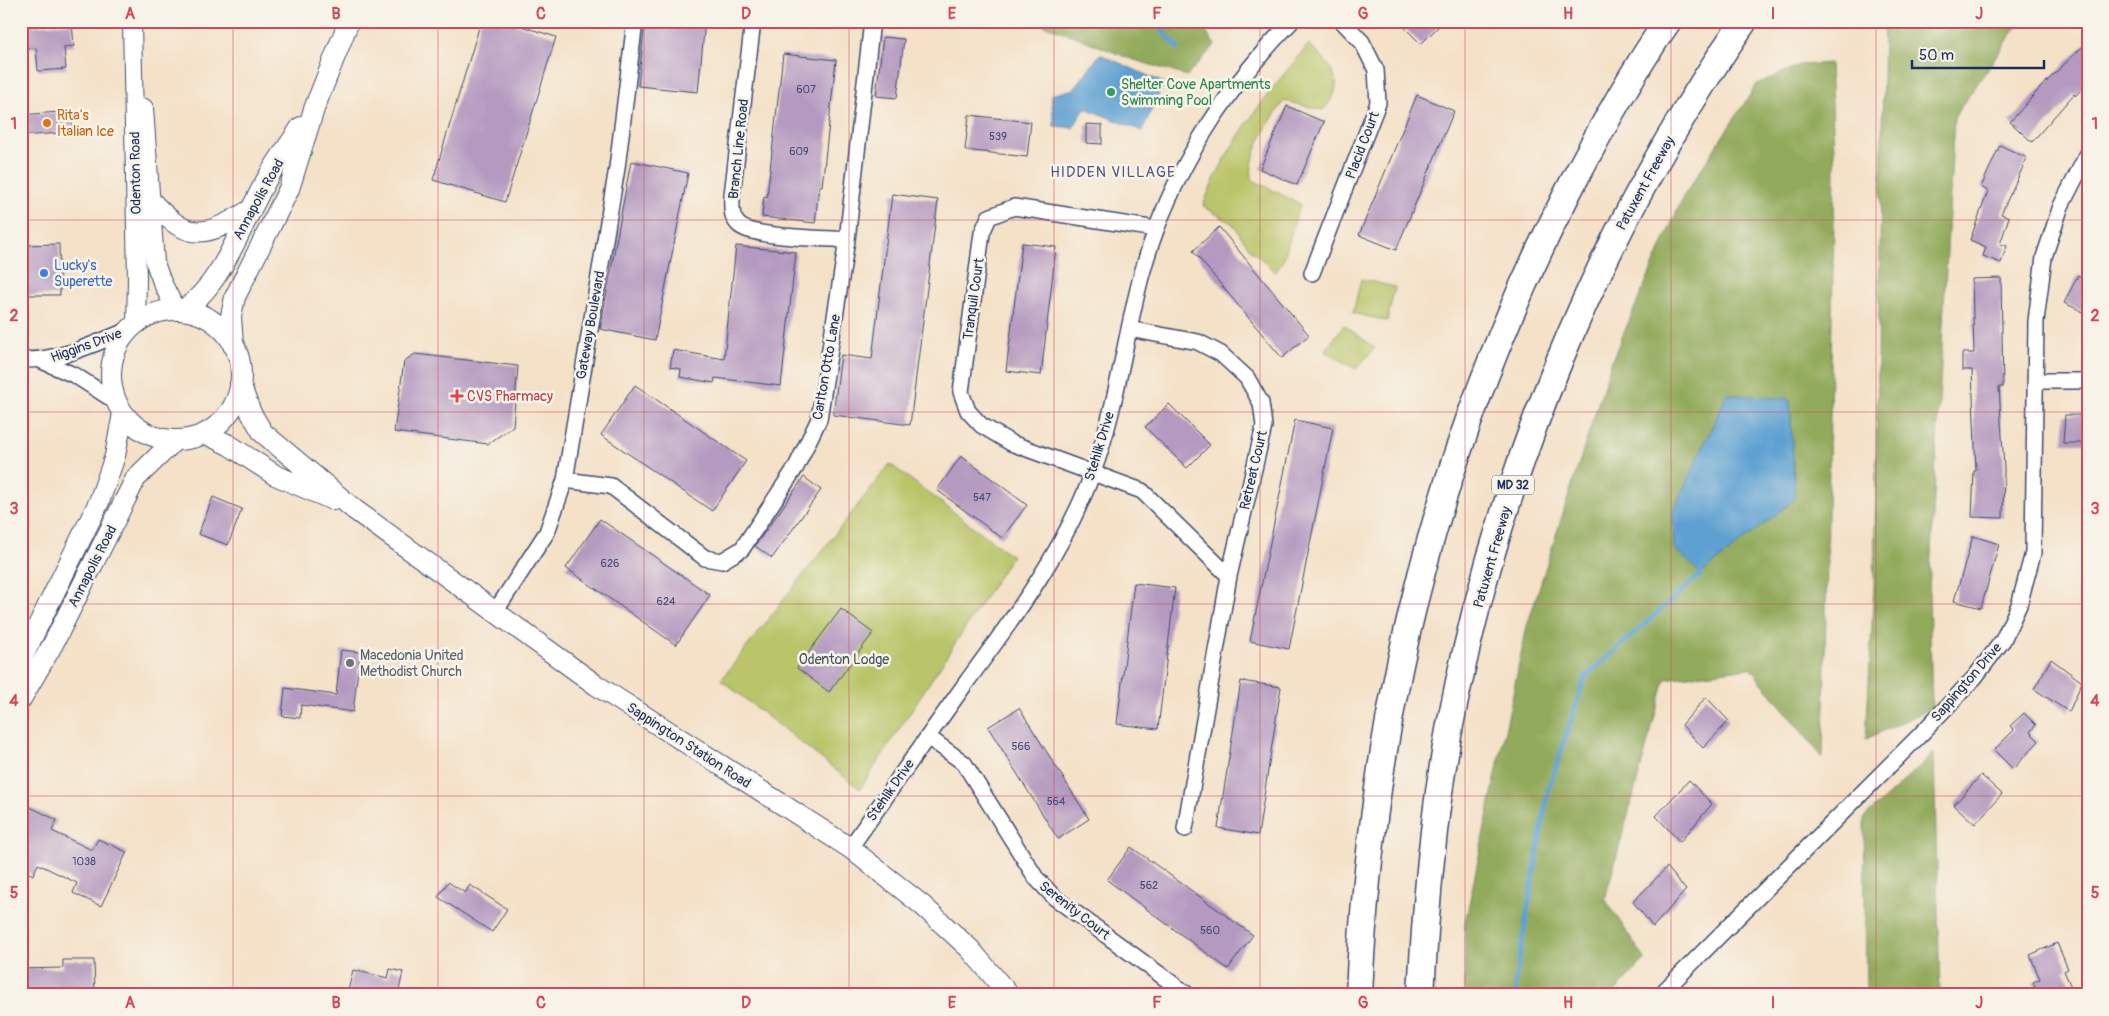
<svg xmlns="http://www.w3.org/2000/svg" width="2109" height="1016" font-family="Pangolin,sans-serif">
	<rect width="100%" height="100%" fill="#f7f3e8"/>
	<filter id="ink" filterUnits="userSpaceOnUse"><feTurbulence type="fractalNoise" baseFrequency=".02" numOctaves="2"/><feDisplacementMap in="SourceGraphic" scale="10" xChannelSelector="R" yChannelSelector="G"/><feConvolveMatrix kernelMatrix="1 2 1 2 8 2 1 2 1" color-interpolation-filters="sRGB"/></filter>
	<filter id="wash" filterUnits="userSpaceOnUse"><feTurbulence type="fractalNoise" baseFrequency=".0096" numOctaves="4" result="noise"/><feDisplacementMap in="SourceGraphic" scale="20" xChannelSelector="R" yChannelSelector="G"/><feGaussianBlur stdDeviation="1.12" result="paint"/><feColorMatrix in="noise" values="0 0 0 0 0 0 0 0 0 0 0 0 0 0 0 0 0 1.4 0 .05"/><feComposite in="paint" operator="in"/></filter>
	<g filter="url(#wash)">
		<rect width="100%" height="100%" fill="#f4e1c7"/>
		<!-- green -->
		<path fill="#b8c567" stroke="#6a7a62" d="M1309,44C1330,66 1350,82 1323,110L1284,101C1267,126 1251,148 1251,179L1300,204L1284,258L1276,272L1250,249L1233,224L1203,206C1226,144 1267,94 1309,44Z
			M1361,279L1395,287L1387,321L1353,313Z
			M1344,325L1375,348L1356,369L1325,351Z
			M890,464L1012,556L860,789L721,680Z"/>
		<!-- forest -->
		<path fill="#92aa5c" stroke="#566c5d" d="M1032,21H1199L1215,45L1187,76L1128,58L1074,36Z
			M1884,21H2021L1954,117L1929,592L1932,708L1866,739L1874,586Z
			M1830,63L1835,173L1823,758L1750,668L1665,679L1605,899L1645,959L1612,995H1465V923L1527,626L1612,360L1683,197L1757,84L1800,65Z
			M1934,753L1940,995H1866L1864,818Z"/>
		<!-- water -->
		<path fill="#5da0d1" stroke="#3c6898" d="M1100,54L1164,83L1142,131L1085,108L1073,128L1054,126L1051,95L1074,89Z
			M1727,394L1790,399L1795,499L1701,574L1674,548L1673,512Z"/>
		<g fill="none" stroke-linecap="round" stroke-linejoin="round">
			<!-- stream -->
			<path stroke="#5da0d1" stroke-width="5" d="M1153,21L1178,48
				M1515,995L1516,978L1548,791L1585,677L1701,574"/>
		</g>
		<g id="blocks">
			<!-- building -->
			<path fill="#b499c0" d="M481,21H505L556,37L505,202L433,180Z
				M645,21H705L698,92L638,86Z
				M1398,21H1444L1421,44Z
				M72,23L74,46L64,47L66,69L38,71L36,48L21,49V27Z
				M883,37L904,39L897,98L876,96Z
				M2088,41V83L2075,96L2074,94L2032,142L2010,122L2040,88Z
				M783,54L836,60L822,186H819L815,223L762,217L764,196L767,197Z
				M1417,95L1454,111L1396,250L1359,235Z
				M1287,106L1324,122L1297,185L1260,169Z
				M71,111L73,132L21,136V115Z
				M969,115L1031,122L1027,157L965,150Z
				M1086,124L1102,125V144L1086,143Z
				M2000,145L2027,158L2001,214L2009,217L2000,244L2007,246L2001,263L1983,256L1986,247L1970,240L1988,191L1981,187Z
				M631,161L688,173L655,340L600,329Z
				M892,194L938,200L910,425L833,415L841,355L872,359Z
				M1219,227L1309,335L1282,358L1193,251Z
				M1022,243L1056,247L1041,375L1006,371Z
				M59,244L60,295H23L22,245Z
				M736,246L796,252L781,386L715,378L714,383L680,377L681,369L670,367L673,350L724,359Z
				M2078,275L2088,280V314L2064,303Z
				M2001,278L2003,387H1999L2004,469L2003,518L1972,517L1974,471H1976L1972,370H1962V353H1974L1972,279Z
				M415,354L518,366L513,426L488,444L394,432L404,361Z
				M635,385L746,461L712,511L601,435Z
				M1169,404L1210,445L1187,468L1145,427Z
				M2065,415H2088V443H2063Z
				M1295,420L1333,428L1289,649L1250,641Z
				M961,456L1027,505L1002,538L937,490Z
				M804,477L821,490L772,558L755,546Z
				M213,497L242,509L228,545L198,534Z
				M600,519L710,595L676,645L566,568Z
				M1973,536L1999,544L1981,608L1954,601Z
				M1134,583L1175,588L1158,729L1117,724Z
				M841,609L873,633L829,692L797,668Z
				M341,650L360,652L353,712L301,705L300,718L282,716L285,688L336,695Z
				M2051,659L2082,682L2069,712L2034,689Z
				M1241,681L1281,687L1258,835L1218,828Z
				M1706,697L1729,721L1703,748L1682,725Z
				M1019,708L1089,819L1058,839L988,727Z
				M2024,713L2036,725L2030,732L2039,741L2013,769L1994,750L2014,730L2010,726Z
				M1981,775L2002,794L1975,824L1954,805Z
				M1689,780L1712,804L1680,842L1656,816Z
				M30,807L57,820L52,831L92,850L98,839L127,852L101,906L73,893L77,883L38,864L33,875L21,869V826Z
				M1131,847L1253,935L1228,969L1107,880Z
				M1667,867L1686,890L1653,927L1633,902Z
				M448,882L465,893L470,885L507,909L492,932L438,897Z
				M2057,943L2068,969L2064,971L2072,989L2059,995H2038L2033,982L2040,979L2030,955Z
				M63,960H94L95,995H21V969L63,968Z
				M390,969L403,972L398,995H347L353,970L388,978Z"/>
		</g>
	</g>
	<g filter="url(#ink)">
		<use href="#blocks" fill-opacity="0" stroke="#3c4a6e" stroke-width="1"/>
		<g fill="none" stroke-linecap="round" stroke-linejoin="round">
			<!-- minor casing -->
			<g stroke="#3c4a6e" stroke-width="18">
				<path id="minor" d="M753,21L732,195C732,205 730,217 739,225C753,238 824,238 847,240
					M1156,229L1014,207L989,217L982,233L961,392L968,411L981,425L1011,443L1142,491L1229,576
					M1312,273L1378,103L1376,70L1362,42L1342,21
					M1129,329L1198,342L1221,354L1247,378L1261,403L1264,426L1229,576L1185,829
					M21,360C60,361 93,344 129,330
					M42,361L76,376L118,403
					M2036,381H2088
					M565,480L611,486L705,558L722,561L742,549L796,467L819,419L847,240L872,21
					M495,612L547,532L565,480L617,168L635,21
					M928,737L964,763L1036,878L1055,898L1188,995
					M850,848C889,792 928,736 968,680C1016,615 1065,549 1093,472C1116,410 1124,342 1141,277C1167,180 1221,93 1292,21
					M1660,995L1921,734L1975,677L2003,640L2019,605L2033,553L2036,321L2044,257L2061,206L2088,153"/>
			</g>
			<!-- tertiary casing -->
			<g stroke="#3c4a6e" stroke-width="20">
				<path id="tertiary" d="M132,21L137,281L136,324
					M144,108L155,263L162,282L176,310"/>
			</g>
			<!-- secondary casing -->
			<g stroke="#3c4a6e" stroke-width="22">
				<path id="secondary" d="M149,199C188,242 203,239 250,210
					M111 375a65 65 0 1 1 130 0a65 65 0 1 1-130 0Z
					M183,310C223,285 243,220 267,179C277,161 290,144 301,127
					M233,345L231,316L235,297L289,189L314,109L349,21
					M240,384L251,413L263,433L355,510L596,685L850,848L922,905L970,949L1009,995
					M206,434L229,445L275,475L333,500
					M21,660L99,502L115,456L123,413
					M21,699L53,644L136,478L174,441"/>
			</g>
			<!-- motorway casing -->
			<g stroke="#3c4a6e" stroke-width="29">
				<path id="motorway" d="M1359,995C1371,713 1439,442 1568,192C1598,134 1630,75 1668,21
					M1421,995C1426,904 1433,814 1450,725C1499,473 1598,232 1744,21"/>
			</g>
			<!-- minor -->
			<use href="#minor" stroke="#fff" stroke-width="15"/>
			<!-- tertiary -->
			<use href="#tertiary" stroke="#fff" stroke-width="18"/>
			<!-- secondary -->
			<use href="#secondary" stroke="#fff" stroke-width="20"/>
			<!-- motorway -->
			<use href="#motorway" stroke="#fff" stroke-width="26"/>
		</g>
	</g>
	<!-- grid -->
	<path fill="none" stroke="#d1495b" stroke-width="1" stroke-opacity="0.55" d="M233,21V995M438,21V995M644,21V995M849,21V995M1054,21V995M1260,21V995M1465,21V995M1671,21V995M1876,21V995M21,220H2088M21,412H2088M21,604H2088M21,796H2088"/>
	<!-- markers -->
	<circle fill="#2e9e5b" stroke="#f7f3e8" stroke-width="2" cx="1111" cy="92" r="5"/>
	<circle fill="#e8710a" stroke="#f7f3e8" stroke-width="2" cx="47" cy="123" r="5"/>
	<circle fill="#3f7fe0" stroke="#f7f3e8" stroke-width="2" cx="44" cy="273" r="5"/>
	<path fill="#e0444e" stroke="#f7f3e8" stroke-width="2" d="M454.5 388.5h5v5h5v5h-5v5h-5v-5h-5v-5h5z"/>
	<circle fill="#6b7280" stroke="#f7f3e8" stroke-width="2" cx="350" cy="663" r="5"/>
	<g text-anchor="middle" stroke-width="5" stroke-linejoin="round" paint-order="stroke">
		<!-- number labels -->
		<g font-size="11" fill="#414a76">
			<text x="806" y="93">607</text>
			<text x="998" y="140">539</text>
			<text x="799" y="155">609</text>
			<text x="982" y="501">547</text>
			<text x="610" y="567">626</text>
			<text x="666" y="605">624</text>
			<text x="1021" y="750">566</text>
			<text x="1056" y="805">564</text>
			<text x="84" y="865">1038</text>
			<text x="1149" y="889">562</text>
			<text x="1210" y="934">560</text>
		</g>
		<!-- shield labels -->
		<rect fill="#f7f3e8" stroke="#5d6a87" stroke-width="1" x="1492" y="475.5" width="42" height="19" rx="4"/>
		<g font-size="12" font-weight="bold" fill="#1b2f5e">
			<text x="1513" y="489">MD 32</text>
		</g>
		<!-- leisure labels -->
		<g font-size="14" fill="#27864d" stroke="#f7f3e8" text-anchor="start">
			<text x="1121" y="89">Shelter Cove Apartments<tspan x="1121" dy="16">Swimming Pool</tspan></text>
		</g>
		<!-- food labels -->
		<g font-size="14" fill="#c56008" stroke="#f7f3e8" text-anchor="start">
			<text x="57" y="120">Rita's<tspan x="57" dy="16">Italian Ice</tspan></text>
		</g>
		<!-- street labels -->
		<g font-size="14" fill="#1b2f5e" stroke="#f7f3e8">
			<text transform="translate(1362 145) rotate(-69)" y="5">Placid Court</text>
			<text transform="translate(738 149) rotate(-84)" y="5">Branch Line Road</text>
			<text transform="translate(135 173) rotate(-91)" y="5">Odenton Road</text>
			<text transform="translate(1645 183) rotate(-61)" y="5">Patuxent Freeway</text>
			<text transform="translate(258 199) rotate(-61)" y="5">Annapolis Road</text>
			<text transform="translate(973 299) rotate(-82)" y="5">Tranquil Court</text>
			<text transform="translate(590 325) rotate(-80)" y="5">Gateway Boulevard</text>
			<text transform="translate(86 345) rotate(-20)" y="5">Higgins Drive</text>
			<text transform="translate(826 367) rotate(-80)" y="5">Carlton Otto Lane</text>
			<text transform="translate(1099 446) rotate(-73)" y="5">Stehlik Drive</text>
			<text transform="translate(1253 470) rotate(-77)" y="5">Retreat Court</text>
			<text transform="translate(1492 557) rotate(-74)" y="5">Patuxent Freeway</text>
			<text transform="translate(92 566) rotate(-63)" y="5">Annapolis Road</text>
			<text transform="translate(1966 682) rotate(-49)" y="5">Sappington Drive</text>
			<text transform="translate(689 745) rotate(33)" y="5">Sappington Station Road</text>
			<text transform="translate(890 790) rotate(-55)" y="5">Stehlik Drive</text>
			<text transform="translate(1075 910) rotate(38)" y="5">Serenity Court</text>
		</g>
		<!-- shop labels -->
		<g font-size="14" fill="#366cbe" stroke="#f7f3e8" text-anchor="start">
			<text x="54" y="270">Lucky's<tspan x="54" dy="16">Superette</tspan></text>
		</g>
		<!-- health labels -->
		<g font-size="14" fill="#be3a42" stroke="#f7f3e8" text-anchor="start">
			<text x="467" y="401">CVS Pharmacy</text>
		</g>
		<!-- worship labels -->
		<g font-size="14" fill="#5b616d" stroke="#f7f3e8" text-anchor="start">
			<text x="360" y="660">Macedonia United<tspan x="360" dy="16">Methodist Church</tspan></text>
		</g>
		<!-- park labels -->
		<g font-size="14" fill="#425460" stroke="#f7f3e8">
			<text x="844" y="664">Odenton Lodge</text>
		</g>
		<!-- neighbourhood labels -->
		<g font-size="15" letter-spacing="1" fill="#515480" stroke="#f7f3e8">
			<text x="1113" y="177">HIDDEN VILLAGE</text>
		</g>
	</g>
	<!-- margin -->
	<rect width="2109" height="1016" fill="none" stroke="#f7f3e8" stroke-width="55"/>
	<!-- scale -->
	<path d="M1912 60v8h132v-8" fill="none" stroke="#1b2f5e" stroke-width="2.5"/>
	<text x="1919" y="60" font-size="15" fill="#1b2f5e" stroke="#f7f3e8" stroke-width="4" paint-order="stroke">50 m</text>
	<rect x="28" y="28" width="2054" height="960" fill="none" stroke="#d1495b" stroke-width="2"/>
	<g font-size="16" text-anchor="middle" font-weight="bold" fill="#d1495b">
		<text x="130" y="19">A</text>
		<text x="336" y="19">B</text>
		<text x="541" y="19">C</text>
		<text x="746" y="19">D</text>
		<text x="952" y="19">E</text>
		<text x="1157" y="19">F</text>
		<text x="1363" y="19">G</text>
		<text x="1568" y="19">H</text>
		<text x="1773" y="19">I</text>
		<text x="1979" y="19">J</text>
		<text x="14" y="129">1</text>
		<text x="2095" y="129">1</text>
		<text x="14" y="321">2</text>
		<text x="2095" y="321">2</text>
		<text x="14" y="514">3</text>
		<text x="2095" y="514">3</text>
		<text x="14" y="706">4</text>
		<text x="2095" y="706">4</text>
		<text x="14" y="898">5</text>
		<text x="2095" y="898">5</text>
		<text x="130" y="1008">A</text>
		<text x="336" y="1008">B</text>
		<text x="541" y="1008">C</text>
		<text x="746" y="1008">D</text>
		<text x="952" y="1008">E</text>
		<text x="1157" y="1008">F</text>
		<text x="1363" y="1008">G</text>
		<text x="1568" y="1008">H</text>
		<text x="1773" y="1008">I</text>
		<text x="1979" y="1008">J</text>
	</g>
</svg>
